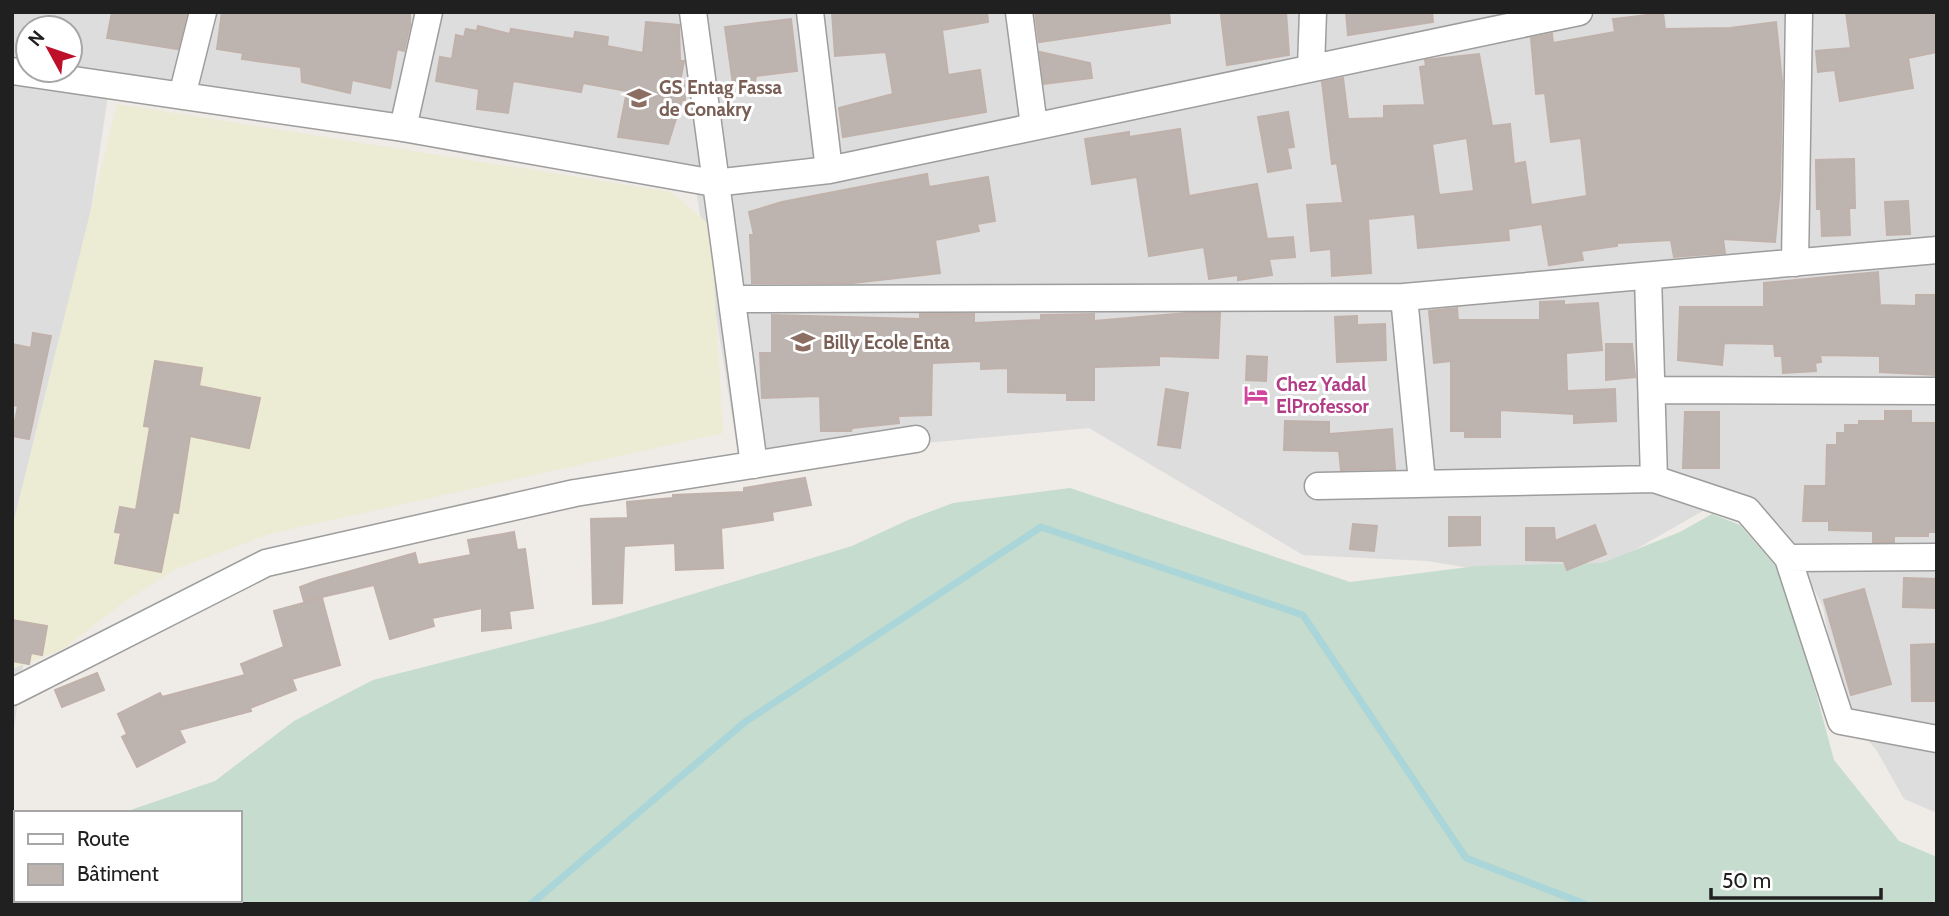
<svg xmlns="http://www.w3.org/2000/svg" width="1949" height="916" font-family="Cabin,sans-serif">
	<rect width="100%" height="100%" fill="#efebe7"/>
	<!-- residential -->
	<path fill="#dedddd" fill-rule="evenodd" d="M12,12H1937V813L1904,799L1877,751L1842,709L1823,607L1789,540L1729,496L1573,585L1427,561L1303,555L1089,428L739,460L692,164L108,95L12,741ZM28,28H70V70H28Z"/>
	<!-- farmland -->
	<path fill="#ecebd4" d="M117,104L671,192L711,226L723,433L273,533L176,569L124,602L63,649L12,669V528Z"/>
	<!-- wetland -->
	<path fill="#c5dcce" d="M1070,488L1350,582L1477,566L1602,563L1680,532L1712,514L1740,525L1785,577L1834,760L1899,841L1937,857V904H12V850L16,849V900H240V813H122L215,781L294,721L373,680L604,621L852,546L908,520L953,503Z"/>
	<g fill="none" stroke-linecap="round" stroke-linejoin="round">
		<!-- stream -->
		<path stroke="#abd6d9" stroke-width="7" d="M531,904L745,722L1041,527L1303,615L1466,858L1585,904"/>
	</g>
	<!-- building -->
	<path fill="#bdb4b0" stroke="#c0b1aa" stroke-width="2" fill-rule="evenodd" d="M112,12H187L178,49L107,38Z
		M222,12H410V25L404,51L397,49L390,88L352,80L350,93L302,82L301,67L242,59L243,53L217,49Z
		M832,12H987L988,22L942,30L948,75L980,70L986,112L843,137L839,108L893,94L886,52L835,56Z
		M1035,12H1169L1170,23L1039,42Z
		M1240,12H1286L1289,55L1227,65L1221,15Z
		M1346,12H1432L1433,22L1348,35Z
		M1846,12H1937V52L1908,58L1913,88L1840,101L1835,70L1818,72L1816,51L1851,48Z
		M1663,13L1665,29L1730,28L1776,22L1782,81L1780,187L1775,242L1723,239L1725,253L1674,257L1671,240L1617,243V246L1581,251L1583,260L1549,265L1542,224L1508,229L1509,240L1418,248L1415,214L1368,219L1371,273L1332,276L1331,249L1311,251L1307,205L1343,203L1337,163L1332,164L1322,82L1343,78L1348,119L1384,118V106L1425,105L1420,67L1426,66L1425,60L1479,54L1492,126L1510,124L1514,164L1525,162L1531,205L1587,196L1581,138L1551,142L1545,93L1536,94L1531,38L1552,34L1553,43L1615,32L1613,19ZM1467,138L1474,191L1439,195L1432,144Z
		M791,19L797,71L756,76L755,81L733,84L725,27Z
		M646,22L679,25L680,61H684L680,82L685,81V100H682L668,144L618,137L627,91L583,83L581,92L513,81L508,113L477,109L479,89L436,81L440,57L452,59L456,35L464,37L466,29L477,31L478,26L510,34L511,29L574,39L575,32L608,37L607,46L643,53Z
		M1040,52L1090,63L1092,78L1044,84Z
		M1288,112L1294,147L1287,148L1291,168L1268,172L1258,117Z
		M1180,129L1189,196L1257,184L1267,239L1293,237L1295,257L1269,259L1272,275L1238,280V275L1209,279L1204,247L1149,256L1137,177L1092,184L1085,139L1129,132V137Z
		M1854,159L1855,208H1849L1850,235L1822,236L1821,209H1817L1816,160Z
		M927,174L929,187L988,177L995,221L977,224L979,231L935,240L940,273L853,283H752L750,235H754L749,212L782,202Z
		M1908,201L1910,234L1887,235L1885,202Z
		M1878,272L1880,305L1916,306V295H1937V375L1880,372V356L1820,355L1821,362L1815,363L1816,371L1783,373L1782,356H1775L1774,344L1724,343L1722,365L1678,360L1680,307H1764V283Z
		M1564,301V305L1598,303L1602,350L1566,353L1567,391L1615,389L1616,421L1574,423V414L1500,410V437H1465V431H1451V361L1434,363L1429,311L1457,308L1458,320H1540V302Z
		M1187,313H1220L1218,358L1159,356V365L1094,367V400H1067V393L1008,392V368L981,369V361L932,363L931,415L898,416L899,423L852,428L851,431H821L820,396L762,398L760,353H772V315L920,319V314H974V323L1041,320V315L1094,314V321Z
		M1357,316V325L1385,324L1386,360L1337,362L1335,317Z
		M33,333L51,336L29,439L12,436L18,406L12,405V344L31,348Z
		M1606,344H1632L1635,377L1606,380Z
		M1247,356L1267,357L1266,381L1246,380Z
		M155,361L202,368L199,386L260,398L249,448L190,436L178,513L173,512L161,572L115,563L121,533L115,532L120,507L136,510L150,427L144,426Z
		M1166,389L1188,393L1180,448L1158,445Z
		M1885,411H1911V423H1936L1937,532H1928V536H1894V542H1873V531L1829,530V521H1803L1805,486H1826L1827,445H1837V433H1845V425H1859V421H1885Z
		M1685,412H1719V468H1683Z
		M1285,421L1329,422V434L1392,429L1395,469L1341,470L1339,451L1284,450Z
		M805,478L811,505L772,512L773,520L721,528L723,568L676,570L675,543L624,546L622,603L593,604L591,519L628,518L627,502L673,498V495L744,492V488Z
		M1449,517H1480V545L1449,546Z
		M1353,524L1377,526L1374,551L1350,549Z
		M1595,525L1606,554L1567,570L1564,561L1526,560V528H1554L1555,541Z
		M514,532L517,550L525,549L533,608L509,611L511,628L482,631V608L432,618L434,626L390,639L374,585L304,601L300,587L319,580L415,553L418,565L471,555L468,540Z
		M1904,578L1937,579V608L1903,607Z
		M1864,589L1891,684L1851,695L1824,600Z
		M322,598L340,665L292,679L296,690L250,708L251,711L179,730L185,742L137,767L122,737L127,734L118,714L160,693L162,697L245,675L241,664L284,647L274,611Z
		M12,620L47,626L42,655L31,653L29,664L12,661Z
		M1937,644V701H1912L1911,645Z
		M97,673L104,690L62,707L55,690Z"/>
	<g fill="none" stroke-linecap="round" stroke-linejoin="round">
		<!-- street casing -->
		<g stroke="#9d9d9d" stroke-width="29">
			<path id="street" d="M693,12L754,465
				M810,12L829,170
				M1019,12L1034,126
				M1311,67L1313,12
				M12,71L403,128L714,183L829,170L1579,12
				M182,96L203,12
				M403,128L429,12
				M1795,263L1799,12
				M1648,276L1654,479
				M1404,297L1422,482
				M734,299L1404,297L1937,250
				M1653,390L1937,391
				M1318,486L1654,479L1747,510L1788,558L1841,721L1937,739
				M1788,558L1937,557
				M12,692L266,563L575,493L916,439"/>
		</g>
		<!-- street -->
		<use href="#street" stroke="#fff" stroke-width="26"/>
	</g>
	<!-- icons -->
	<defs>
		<g id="school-bare" transform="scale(1.89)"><path d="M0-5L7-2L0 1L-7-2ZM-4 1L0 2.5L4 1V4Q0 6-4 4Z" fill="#8d6e63" stroke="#fff" stroke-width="2.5" paint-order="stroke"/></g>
		<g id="hotel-bare" transform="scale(1.89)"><path d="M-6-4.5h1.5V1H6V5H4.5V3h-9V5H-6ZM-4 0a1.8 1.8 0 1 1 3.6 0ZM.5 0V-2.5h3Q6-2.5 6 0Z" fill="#d1479c" stroke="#fff" stroke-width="2.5" paint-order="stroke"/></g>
	</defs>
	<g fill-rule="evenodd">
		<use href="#school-bare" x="639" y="98"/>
		<use href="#school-bare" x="803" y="342"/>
		<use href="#hotel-bare" x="1256" y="395"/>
	</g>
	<g text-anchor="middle" stroke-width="6" stroke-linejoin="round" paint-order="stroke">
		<!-- education labels -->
		<g font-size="19" font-weight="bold" fill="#785e54" stroke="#fff" text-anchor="start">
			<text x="659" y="94">GS Entag Fassa<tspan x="659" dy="22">de Conakry</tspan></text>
			<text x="823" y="349">Billy Ecole Enta</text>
		</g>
		<!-- hotel labels -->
		<g font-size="19" font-weight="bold" fill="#b23c85" stroke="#fff" text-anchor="start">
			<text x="1276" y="391">Chez Yadal<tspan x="1276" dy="22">ElProfessor</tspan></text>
		</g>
	</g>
	<!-- border -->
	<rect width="1949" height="916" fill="none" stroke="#202020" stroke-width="28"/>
	<!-- legend -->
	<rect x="14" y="811" width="228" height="91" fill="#ffffff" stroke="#a6a6a6" stroke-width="2"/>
	<rect x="28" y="834" width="35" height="10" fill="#ffffff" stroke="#a6a6a6" stroke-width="2"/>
	<text x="77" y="846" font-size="21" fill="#202020">Route</text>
	<rect x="28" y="864" width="35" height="21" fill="#bdb4b0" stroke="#a6a6a6" stroke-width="2"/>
	<text x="77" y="881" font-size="21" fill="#202020">Bâtiment</text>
	<!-- north arrow -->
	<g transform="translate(49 49) rotate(310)"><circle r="33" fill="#ffffff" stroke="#a6a6a6" stroke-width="2"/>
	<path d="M0-5L12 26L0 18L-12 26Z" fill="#bf102a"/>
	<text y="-10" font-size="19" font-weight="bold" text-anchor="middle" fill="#202020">N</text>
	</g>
	<!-- scale -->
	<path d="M1711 888v10h170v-10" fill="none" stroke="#202020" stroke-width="3.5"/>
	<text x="1722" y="888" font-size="21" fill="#202020" stroke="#ffffff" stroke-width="5" paint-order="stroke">50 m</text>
</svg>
